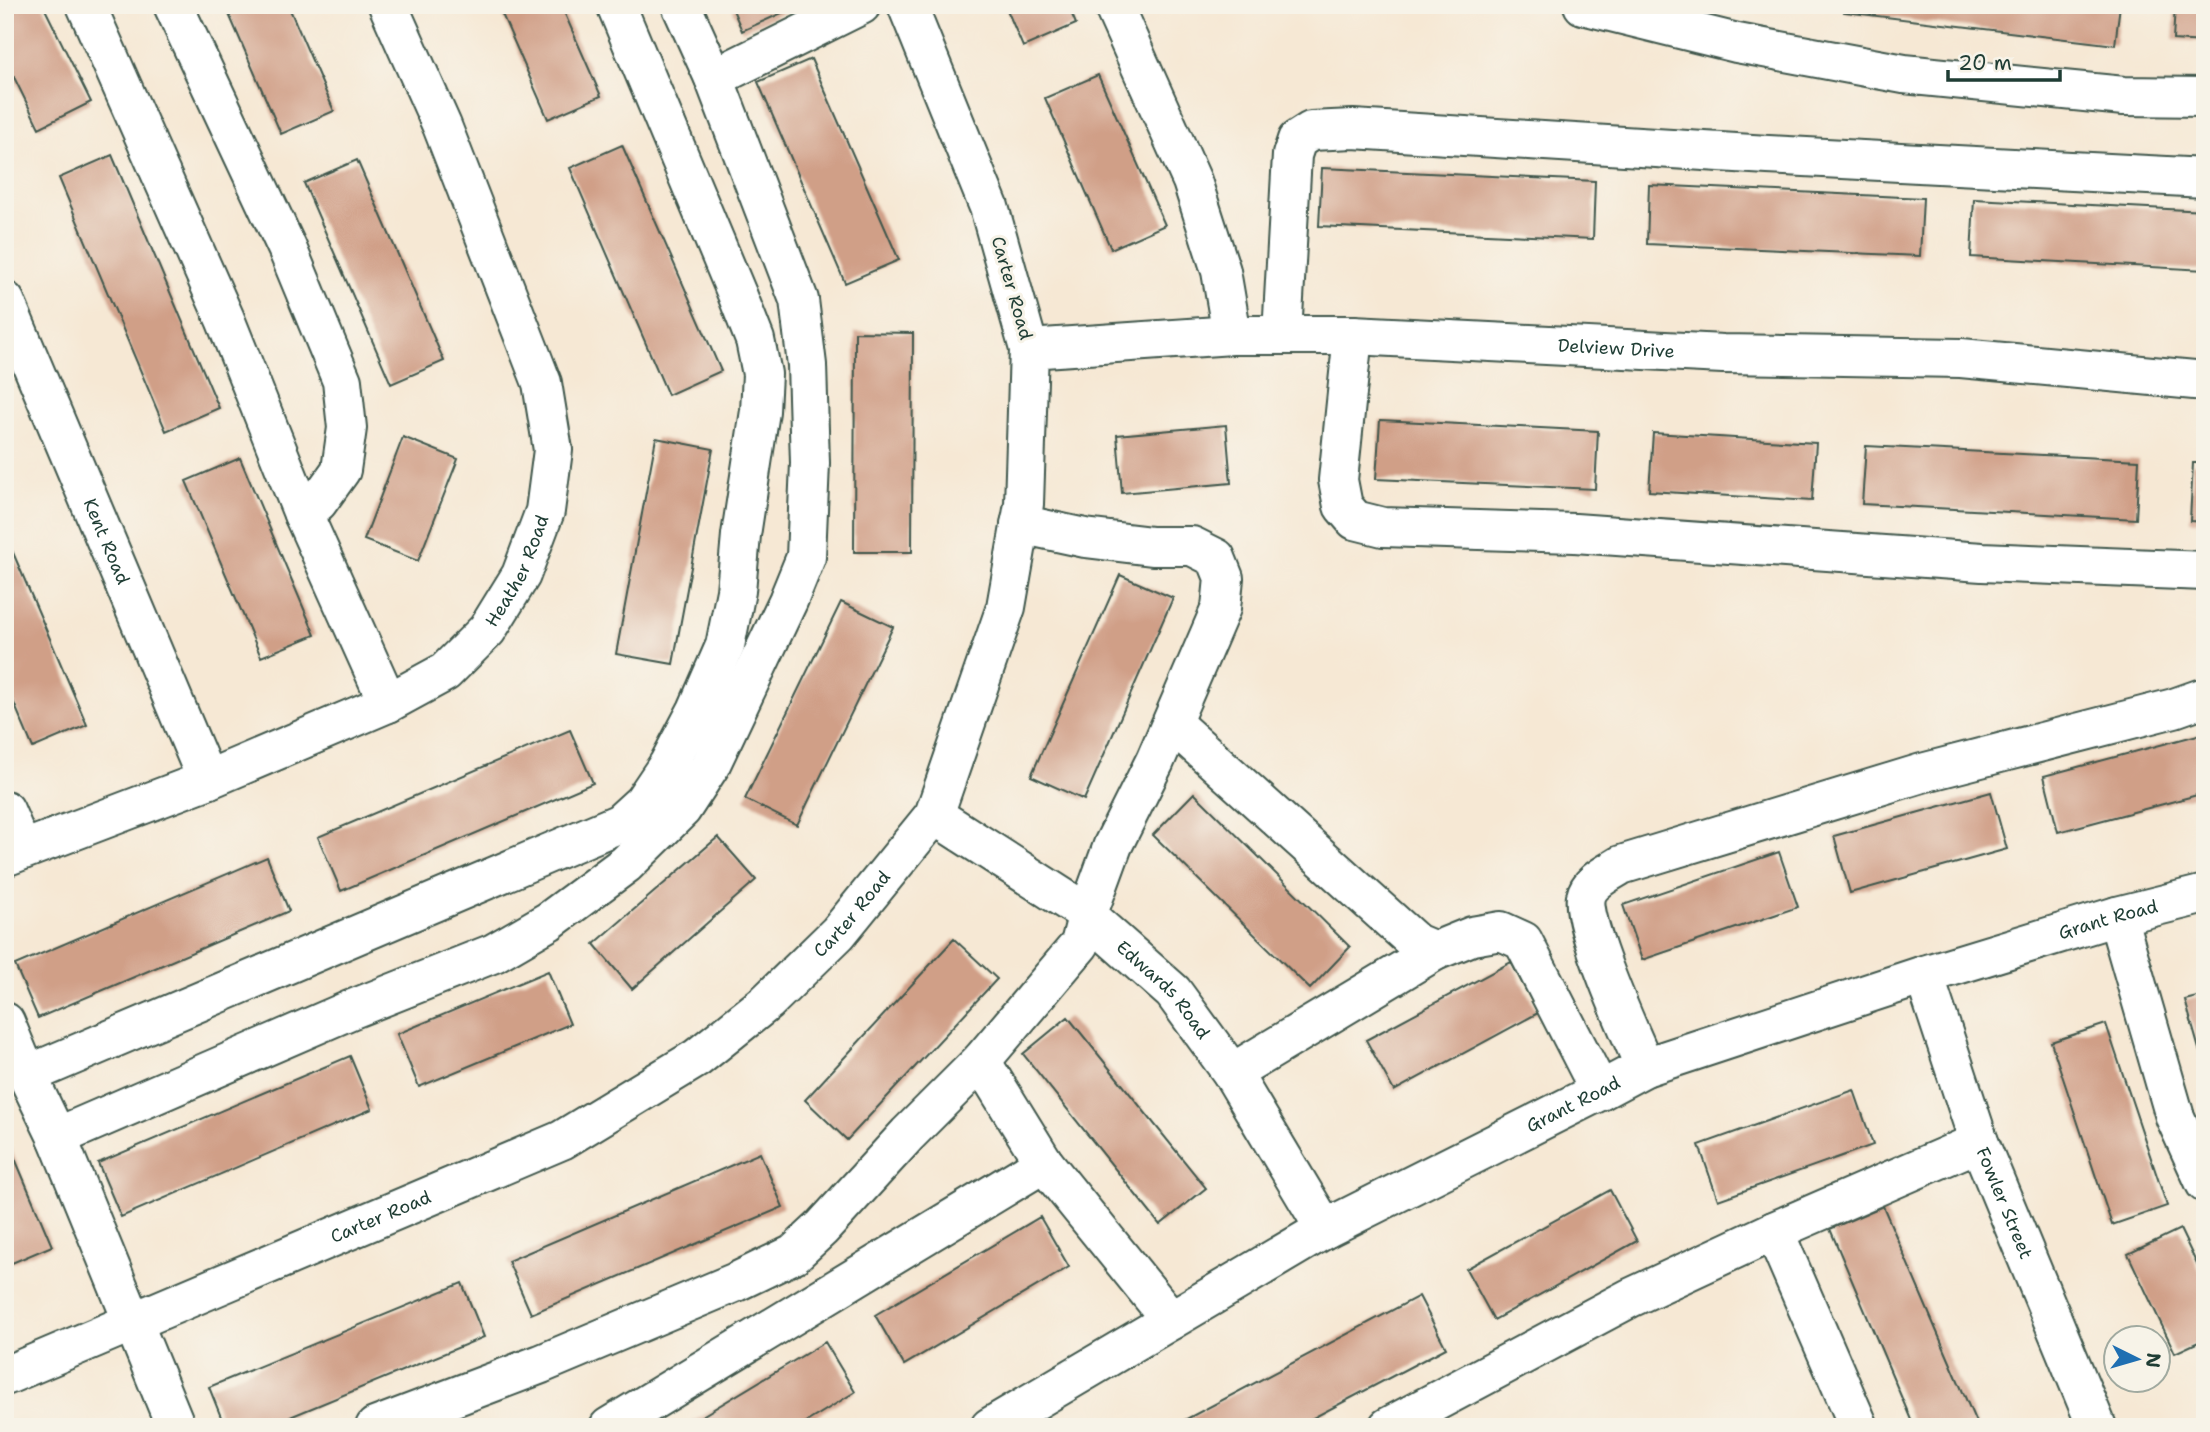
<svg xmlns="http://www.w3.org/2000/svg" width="2210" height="1432" font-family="'Shantell Sans',sans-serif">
	<rect width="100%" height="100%" fill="#f7f3e8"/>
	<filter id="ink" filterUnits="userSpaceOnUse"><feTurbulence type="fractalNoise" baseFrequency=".0143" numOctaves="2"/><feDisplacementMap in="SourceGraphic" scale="14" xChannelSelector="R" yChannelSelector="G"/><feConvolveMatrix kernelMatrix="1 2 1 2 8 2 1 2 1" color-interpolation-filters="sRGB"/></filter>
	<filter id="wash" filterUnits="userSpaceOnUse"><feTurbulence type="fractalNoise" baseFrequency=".00686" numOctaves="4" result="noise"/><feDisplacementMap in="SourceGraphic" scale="28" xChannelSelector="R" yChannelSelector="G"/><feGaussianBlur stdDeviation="1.57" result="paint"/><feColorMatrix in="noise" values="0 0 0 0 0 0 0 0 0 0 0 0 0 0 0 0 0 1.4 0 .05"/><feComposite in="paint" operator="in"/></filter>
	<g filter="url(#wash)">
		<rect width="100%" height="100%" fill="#f6e8d4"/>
		<g id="blocks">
			<!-- building -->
			<path fill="#d09f87" d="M5,5H43L91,102L39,128L5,59Z
				M225,5H288L334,111L281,134Z
				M498,5H561L601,96L548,119Z
				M731,5H794L795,7L742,31Z
				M1005,5H1068L1076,24L1023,47Z
				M1845,5H2120L2115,45L1844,12Z
				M2175,5H2205V42L2173,40Z
				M811,59L899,260L845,283L758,82Z
				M1098,75L1165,225L1111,249L1045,98Z
				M622,145L721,371L668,395L570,168Z
				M112,155L219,408L166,431L59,178Z
				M357,160L444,361L391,384L304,183Z
				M1322,168L1595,181L1593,239L1319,226Z
				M1649,185L1923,198L1920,256L1647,244Z
				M1974,199L2205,211V270L1971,257Z
				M855,332L913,333L912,552H854Z
				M1380,420L1598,431L1595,489L1376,479Z
				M1226,425L1231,483L1122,493L1117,435Z
				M1653,433L1816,443L1812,501L1649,491Z
				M403,437L458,459L418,561L364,540Z
				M656,438L713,449L673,664L616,654Z
				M1866,446L2139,460L2136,519L1862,504Z
				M240,458L315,635L261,657L186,481Z
				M2193,463H2205V522L2190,521Z
				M5,534L87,725L33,748L5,682Z
				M1120,575L1173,598L1084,800L1031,776Z
				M841,602L893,627L797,825L745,799Z
				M570,730L593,783L341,891L318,837Z
				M2205,733V793L2058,832L2044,776Z
				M1991,792L2007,849L1850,893L1834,836Z
				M1194,793L1350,947L1310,989L1153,835Z
				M718,837L756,880L632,989L594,944Z
				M1779,852L1798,907L1642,960L1623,905Z
				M267,857L289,911L38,1018L15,965Z
				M954,939L997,979L847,1140L805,1100Z
				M1511,962L1538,1013L1394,1091L1366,1040Z
				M548,971L570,1024L419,1087L397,1034Z
				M2205,995V1055L2201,1056L2185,1000Z
				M1068,1017L1206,1188L1160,1225L1023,1054Z
				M2106,1024L2167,1206L2112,1225L2051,1042Z
				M350,1056L372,1109L121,1217L98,1163Z
				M1854,1090L1873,1145L1718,1200L1699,1145Z
				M5,1135L52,1246L5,1266Z
				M760,1153L783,1207L531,1314L508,1261Z
				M1610,1190L1637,1241L1494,1320L1466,1269Z
				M1883,1206L1937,1332L1978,1427H1914L1884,1356L1830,1229Z
				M1040,1217L1069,1267L904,1365L875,1315Z
				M2180,1229L2205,1281V1339L2175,1353L2128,1254Z
				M462,1283L484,1337L266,1427H225L209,1387Z
				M1419,1296L1446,1348L1296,1427H1178L1177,1424Z
				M825,1342L855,1392L808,1421L798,1427H684Z"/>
		</g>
	</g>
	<g filter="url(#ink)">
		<use href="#blocks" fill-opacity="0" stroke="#3f574c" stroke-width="2"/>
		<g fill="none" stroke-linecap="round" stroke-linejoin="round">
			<!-- minor casing -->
			<g stroke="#3f574c" stroke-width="42">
				<g id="minor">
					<path d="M86,5L225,319L303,514L388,703"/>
					<path d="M173,5L287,248L342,381L347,428L341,470L318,502L303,514"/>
					<path d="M1113,5L1192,181L1221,271L1232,335"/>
					<path d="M1583,5L1737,43L1904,74L2124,96L2205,97"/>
					<path d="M714,78L861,5"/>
					<path id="s1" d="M5,301L207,780"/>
					<path d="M1282,335L1292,155L1297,140L1311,131L1353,129L1768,155L2205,178"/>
					<path d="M1353,335L1338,480L1343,506L1355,520L1383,527L1575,533L1982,562L2205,571"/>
					<path id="s2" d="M1029,349L1232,335H1353L1723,354L1961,358L2205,381"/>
					<path d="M1172,723L1416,943L1435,951"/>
					<path d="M5,810L22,850"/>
					<path id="s3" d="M934,815L1077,907L1173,992L1232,1073L1325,1229"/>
					<path id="s4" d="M5,857L207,780L388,703L445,672L487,630L521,575L545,511L553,450L542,383L442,126L388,5"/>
					<path d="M2117,916L2175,1117L2205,1183"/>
					<path id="s5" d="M1924,975L1979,1142L2097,1427"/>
					<path d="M5,1022L27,1075L57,1137L176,1427"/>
					<path d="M981,1061L1044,1163L1171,1320"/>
					<path d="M1645,1067C1632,1038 1580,923 1586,897C1589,881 1609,873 1621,865L1922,773L2174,708L2205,697"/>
					<path d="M1232,1073L1435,951L1472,936L1501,931L1523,941L1600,1091"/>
					<path d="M27,1075L620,823L643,802L668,765L697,710L725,646L736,591L741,535L760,411L762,374L755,340L737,294L616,5"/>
					<path d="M57,1137L350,1010L494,953L549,921L626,864L682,809L710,766L788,601L806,557L810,463L807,365L799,300L714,78L681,5"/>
					<path d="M1774,1231L1859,1427"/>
					<path id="s6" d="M5,1376L562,1140L697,1058L767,1002L838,933L934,815L1006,607L1024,504L1029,349L989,207L907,5"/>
					<path d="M375,1427L541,1364L736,1282L794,1254L822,1228L908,1134L981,1061L1080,944L1087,916L1113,845L1155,761L1221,608L1224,578L1216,558L1192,546H1152L1085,538L1020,524"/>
					<path d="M609,1427L1044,1163"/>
					<path id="s7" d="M990,1427L1325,1229L1600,1091L1645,1067L1924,975L2117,916L2205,894"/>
					<path d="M1388,1427L1630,1298L1774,1231L1979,1142"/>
				</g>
			</g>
			<!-- minor -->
			<use href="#minor" stroke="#fff" stroke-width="38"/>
		</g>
	</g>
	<g text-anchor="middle" stroke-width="6" stroke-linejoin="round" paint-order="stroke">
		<!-- street labels -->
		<g font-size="18" fill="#1f3d34" stroke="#f7f3e8">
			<text transform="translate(1012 288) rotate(74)" y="6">Carter Road</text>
			<text dy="6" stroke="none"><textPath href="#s2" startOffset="588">Delview Drive</textPath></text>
			<text dy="6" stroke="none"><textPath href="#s1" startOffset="261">Kent Road</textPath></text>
			<text dy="6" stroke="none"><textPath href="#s4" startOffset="604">Heather Road</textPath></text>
			<text dy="6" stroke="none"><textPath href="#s6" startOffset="975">Carter Road</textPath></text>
			<text dy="6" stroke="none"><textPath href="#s7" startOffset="1234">Grant Road</textPath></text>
			<text dy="6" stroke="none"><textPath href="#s3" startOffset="290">Edwards Road</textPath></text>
			<text dy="6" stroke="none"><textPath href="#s7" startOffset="667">Grant Road</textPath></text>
			<text dy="6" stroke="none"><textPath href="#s5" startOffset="242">Fowler Street</textPath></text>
			<text dy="6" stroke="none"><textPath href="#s6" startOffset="408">Carter Road</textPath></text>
		</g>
	</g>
	<!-- margin -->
	<rect width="2210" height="1432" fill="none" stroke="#f7f3e8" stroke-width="28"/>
	<!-- north arrow -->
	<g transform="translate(2137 1359) rotate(95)"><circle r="33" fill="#f7f3e8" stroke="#a1aaa0" stroke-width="2"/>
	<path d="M0-5L12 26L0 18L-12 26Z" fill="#1f6fb2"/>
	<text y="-10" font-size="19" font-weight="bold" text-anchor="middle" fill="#1f3d34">N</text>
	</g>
	<!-- scale -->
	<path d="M1948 70v10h112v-10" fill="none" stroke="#1f3d34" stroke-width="3.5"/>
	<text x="1958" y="70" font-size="21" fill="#1f3d34" stroke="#f7f3e8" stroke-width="5" paint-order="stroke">20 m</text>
</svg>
